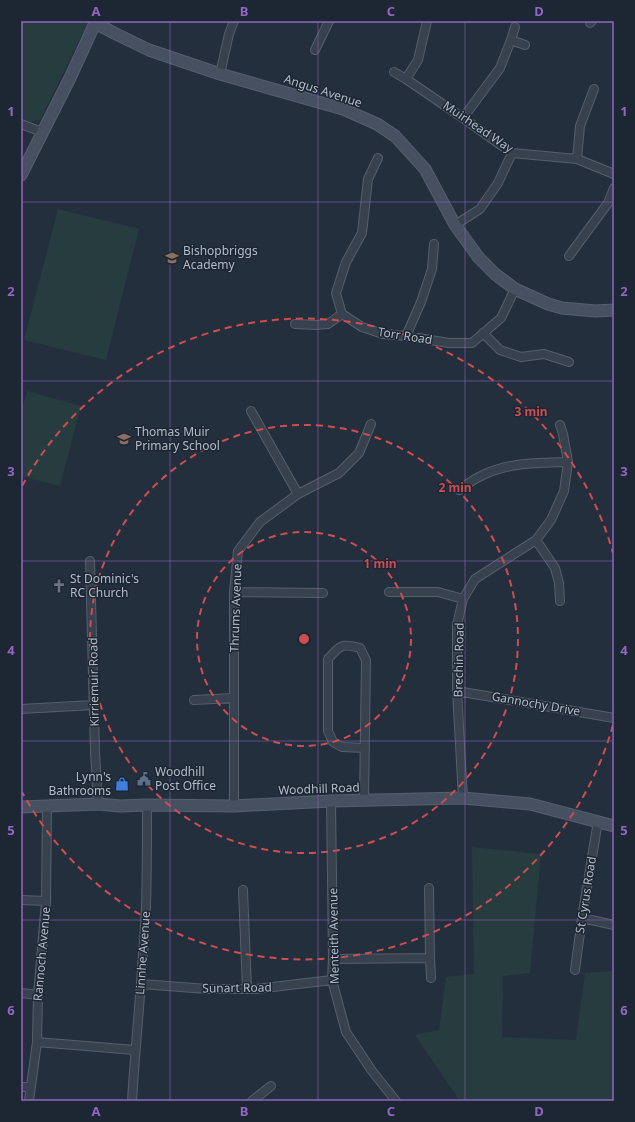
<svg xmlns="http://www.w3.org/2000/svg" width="635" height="1122" font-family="'Noto Sans',sans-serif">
	<rect width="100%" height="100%" fill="#242f3e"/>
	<!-- green -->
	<path fill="#263c3f" d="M21,21H89L40,120L30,122L21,118Z
		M58,209L139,229L106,360L24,340Z
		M27,391L81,406L60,486L21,476V413Z
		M472,847L541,854L530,973L503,976L502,1037L576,1040L585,973L614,971V1101H460L415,1035L439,1030L446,977L474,974Z"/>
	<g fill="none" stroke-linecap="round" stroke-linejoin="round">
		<!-- street casing -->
		<g stroke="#565f6c" stroke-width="10">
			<path id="street" d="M590,23L592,21
				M511,40L525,45
				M315,50L329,21
				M394,72L406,79L463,118L512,153L577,159L614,174
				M220,74L229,34L234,21
				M406,79L418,60L427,21
				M463,118L500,68L511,40L515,27
				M21,124L42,132
				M378,158L368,179L362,233L346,262L336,293L342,314L362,327L383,334L406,336L449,343H472L501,318L515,289
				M577,159L580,126L594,89
				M455,225L480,209L498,183L512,153
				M569,256L608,203L614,188
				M295,324L316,325L328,324L342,314
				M483,333L500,350L521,357L544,354L569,362
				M406,336L421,302L432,269L434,244
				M251,411L298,494
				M459,490C465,486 471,481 477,478C506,462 536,463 568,462
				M536,540L555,568L559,583L560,601
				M90,561L95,752L98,804
				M234,592L323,593
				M389,592H438L463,599
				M457,691L614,718
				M194,700L234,698
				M21,709L94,705
				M463,798L457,691V625L463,599L475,579L536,540L551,520L564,491L568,462L563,434L560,425
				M331,801L333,959L332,980L346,1032L372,1071L396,1101
				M364,801L366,660L360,648C342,643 340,645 328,659V731L333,742L342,747L365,748
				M234,806V592L238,551L260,522L298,494L339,473L359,453L371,424
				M429,888L430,958L431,978
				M243,890L247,989
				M21,900L46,901
				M582,918L614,925
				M333,959L430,958
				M575,970L582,918L598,821
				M141,984L207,989H256L332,980
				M21,993L38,995
				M37,1042L135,1050
				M21,1087H30
				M29,1101L37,1042L38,995L46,901L47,807
				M132,1101C136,1036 143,971 146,906C147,872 147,838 147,805
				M252,1101L271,1086"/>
		</g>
		<!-- secondary casing -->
		<g stroke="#565f6c" stroke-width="13">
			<path id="secondary" d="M95,23L114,33L149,50L220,74L343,109L377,124L395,136L425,169L455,225L479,258L495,274L515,289L548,304L562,308L595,311L614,310
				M21,175L70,78L96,21
				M21,807L98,804L120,806L147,805L234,806L331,801L463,798L530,804L614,826"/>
		</g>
		<!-- street -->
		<use href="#street" stroke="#38414e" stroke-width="8"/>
		<!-- secondary -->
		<use href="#secondary" stroke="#465061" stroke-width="11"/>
	</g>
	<!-- grid -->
	<path fill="none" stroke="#9266c3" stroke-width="1" stroke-opacity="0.55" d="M170,21V1101M318,21V1101M465,21V1101M21,202H614M21,381H614M21,561H614M21,741H614M21,920H614"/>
	<!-- distance rings -->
	<g fill="none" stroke="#ce4d50" stroke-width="2" stroke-dasharray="7 5">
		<circle cx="304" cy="639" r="107"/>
		<circle cx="304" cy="639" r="214"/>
		<path d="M613 725A321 321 0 0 1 22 792M22 486A321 321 0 0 1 613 553"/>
	</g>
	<!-- icons -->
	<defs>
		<g id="school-bare" transform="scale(1.08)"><path d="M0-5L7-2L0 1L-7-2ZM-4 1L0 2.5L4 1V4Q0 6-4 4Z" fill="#8d6e63" stroke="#1d2633" stroke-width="2.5" paint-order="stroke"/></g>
		<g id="church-bare" transform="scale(1.08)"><path d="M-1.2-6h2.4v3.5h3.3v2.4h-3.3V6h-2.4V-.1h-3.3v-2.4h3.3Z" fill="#6b7280" stroke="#1d2633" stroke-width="2.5" paint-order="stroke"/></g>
		<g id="civic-bare" transform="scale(1.08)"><path d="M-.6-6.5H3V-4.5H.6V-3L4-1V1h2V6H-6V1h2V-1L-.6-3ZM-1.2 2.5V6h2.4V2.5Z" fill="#5c6f8a" stroke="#1d2633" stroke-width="2.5" paint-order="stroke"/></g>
		<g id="shop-bare" transform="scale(1.08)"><path d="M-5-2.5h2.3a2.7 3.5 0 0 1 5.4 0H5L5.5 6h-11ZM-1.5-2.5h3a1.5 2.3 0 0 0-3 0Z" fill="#3f7fe0" stroke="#1d2633" stroke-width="2.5" paint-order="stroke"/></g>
	</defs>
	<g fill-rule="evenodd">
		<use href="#school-bare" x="172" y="258"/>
		<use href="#school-bare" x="124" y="439"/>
		<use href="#church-bare" x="59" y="586"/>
		<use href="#civic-bare" x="144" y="779"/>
		<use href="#shop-bare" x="122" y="784"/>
	</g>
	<g text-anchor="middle" stroke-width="3" stroke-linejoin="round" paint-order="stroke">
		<!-- street labels -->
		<g font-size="12" fill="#b4bcc9" stroke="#1d2633">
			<text transform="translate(323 91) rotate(18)" y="4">Angus Avenue</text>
			<text transform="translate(478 127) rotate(34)" y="4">Muirhead Way</text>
			<text transform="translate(405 336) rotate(9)" y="4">Torr Road</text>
			<text transform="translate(236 608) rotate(-88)" y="4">Thrums Avenue</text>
			<text transform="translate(459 660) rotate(-89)" y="4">Brechin Road</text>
			<text transform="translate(94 682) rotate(-91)" y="4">Kirriemuir Road</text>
			<text transform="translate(536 704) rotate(10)" y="4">Gannochy Drive</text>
			<text transform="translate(319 789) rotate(-2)" y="4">Woodhill Road</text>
			<text transform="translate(586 895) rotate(-81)" y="4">St Cyrus Road</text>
			<text transform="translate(334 936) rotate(-91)" y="4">Menteith Avenue</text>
			<text transform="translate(143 953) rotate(-86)" y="4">Linnhe Avenue</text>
			<text transform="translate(42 954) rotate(-85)" y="4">Rannoch Avenue</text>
			<text transform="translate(237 988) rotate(-1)" y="4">Sunart Road</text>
		</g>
		<!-- poi labels -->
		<g font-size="12" fill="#b4bcc9" stroke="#1d2633" text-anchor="start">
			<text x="183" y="255">Bishopbriggs<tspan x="183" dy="14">Academy</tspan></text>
			<text x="135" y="436">Thomas Muir<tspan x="135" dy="14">Primary School</tspan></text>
			<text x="70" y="583">St Dominic's<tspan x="70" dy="14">RC Church</tspan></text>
			<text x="155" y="776">Woodhill<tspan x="155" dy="14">Post Office</tspan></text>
			<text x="111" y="781" text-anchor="end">Lynn's<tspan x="111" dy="14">Bathrooms</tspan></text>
		</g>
	</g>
	<circle cx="304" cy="639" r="6" fill="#ce4d50" stroke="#1d2633" stroke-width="2"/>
	<g font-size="12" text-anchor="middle" font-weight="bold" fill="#ce4d50" stroke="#1d2633" stroke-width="3" stroke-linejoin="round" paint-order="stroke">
		<text x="531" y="416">3 min</text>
		<text x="455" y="492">2 min</text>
		<text x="380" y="568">1 min</text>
	</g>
	<!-- border -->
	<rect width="635" height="1122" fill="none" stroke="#1d2633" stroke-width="44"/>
	<rect x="22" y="22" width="591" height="1078" fill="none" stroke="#9266c3" stroke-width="1.5"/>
	<g font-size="13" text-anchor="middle" font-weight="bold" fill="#9266c3">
		<text x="96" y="16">A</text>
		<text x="244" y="16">B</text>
		<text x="391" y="16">C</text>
		<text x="539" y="16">D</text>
		<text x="11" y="116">1</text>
		<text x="624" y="116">1</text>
		<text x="11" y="296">2</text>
		<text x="624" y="296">2</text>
		<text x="11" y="476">3</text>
		<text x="624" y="476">3</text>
		<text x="11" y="655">4</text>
		<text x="624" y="655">4</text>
		<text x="11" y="835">5</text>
		<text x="624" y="835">5</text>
		<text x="11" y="1015">6</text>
		<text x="624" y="1015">6</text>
		<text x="96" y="1116">A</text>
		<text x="244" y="1116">B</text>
		<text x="391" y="1116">C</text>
		<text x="539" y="1116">D</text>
	</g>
</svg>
